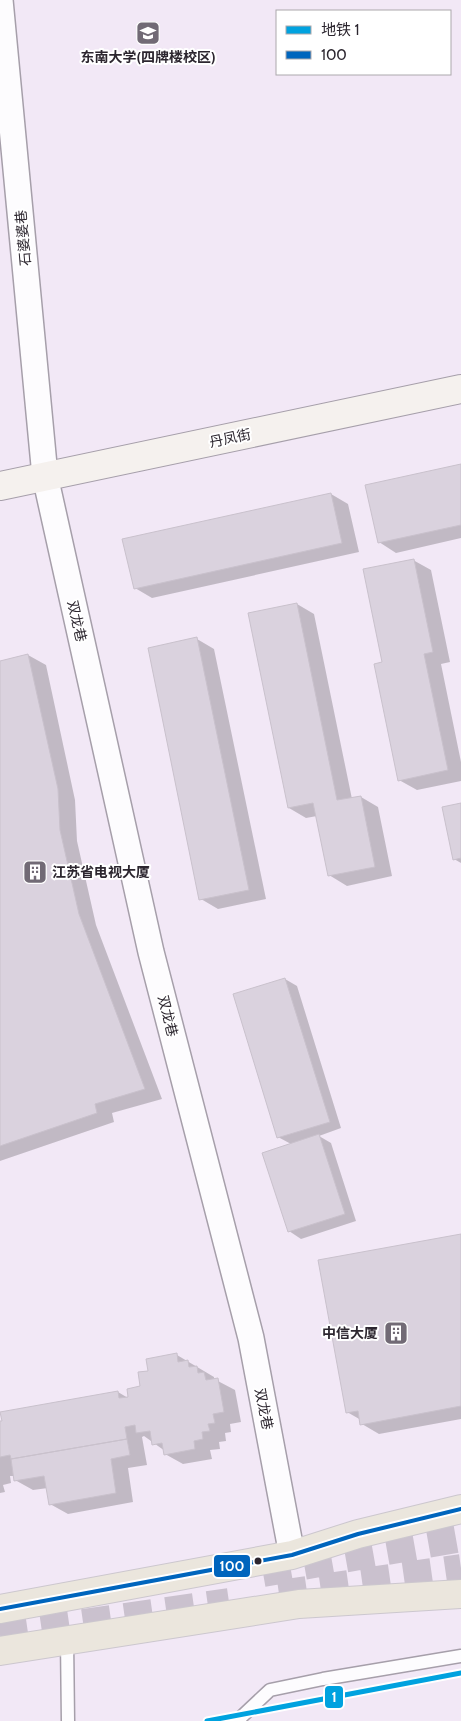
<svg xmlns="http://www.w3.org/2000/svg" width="461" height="1721" font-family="Cabin,'Noto Sans SC',sans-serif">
	<rect width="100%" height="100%" fill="#f2e8f6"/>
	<!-- shadow -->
	<path fill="#0003" d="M461,465V538L396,553L379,542Z
		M331,494L348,504L359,552L152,598L135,588Z
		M413,560L431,570L450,662L441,664L461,762V781L417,790L399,780L384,663Z
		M297,604L314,614L352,799L361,797L378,807L392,876L347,886L329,875L317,816L306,818L289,808Z
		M197,639L214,649L266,899L218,909L201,899Z
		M28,655L46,665L75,800L77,841L96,925L162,1099L112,1113L114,1122L0,1161V662Z
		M461,804V863L454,859Z
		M285,979L297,986L341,1128L319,1136L331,1143L356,1221L301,1239L289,1231L291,1144L278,1137Z
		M461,1235V1419L379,1434L362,1424L361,1420L347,1412Z
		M177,1355L214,1377V1379L235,1390L241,1422L230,1424L231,1432L225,1433L226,1441L219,1442L220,1449L210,1450L212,1459L183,1464L165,1454V1451L144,1436L142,1437L147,1465L128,1468L133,1502L68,1514L50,1504L48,1488L33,1490L15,1480V1476H10L11,1483L3,1485L5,1492L0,1493V1422L118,1392L128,1398L142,1387L150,1372Z"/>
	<!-- building -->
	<path fill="#dad2de" stroke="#c9c1cc" d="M461,464V525L378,543L365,485Z
		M331,493L342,543L134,589L122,539Z
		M414,559L433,652L424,654L448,770L398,781L374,664L382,662L363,569Z
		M297,603L337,800L361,796L375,867L328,876L313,803L288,808L248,613Z
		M197,637L249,890L199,900L148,648Z
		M28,654L58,789L60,830L79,914L145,1089L95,1104L97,1113L0,1146V661Z
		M461,803V858L453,860L442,807Z
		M285,978L330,1122L277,1138L233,994Z
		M319,1134L345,1214L288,1232L262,1153Z
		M461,1234V1406L360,1425L358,1411L346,1413L318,1260Z
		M177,1353L178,1362L188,1360L189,1367L197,1366L198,1373L204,1372L206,1380L218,1378L224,1412L213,1414L215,1423L208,1424L210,1431L202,1432L203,1439L194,1441L195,1449L164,1455L162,1443L152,1445L150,1431L136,1433L135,1425L125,1427L127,1439L11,1459L10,1455L0,1457V1421H2L0,1412L118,1391L119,1398L128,1397L127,1389L140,1386L138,1372L148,1371L146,1359Z
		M127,1439L130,1455L111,1459L116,1493L49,1505L44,1476L14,1481L11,1459Z"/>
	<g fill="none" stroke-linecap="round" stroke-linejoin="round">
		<!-- primary-tunnel -->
		<path stroke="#cac1ce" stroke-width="28" stroke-dasharray="28 14" stroke-linecap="butt" d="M263,1573L461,1538
			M279,1594L461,1568
			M0,1635L229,1602"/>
		<!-- lane casing -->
		<g stroke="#a69faa" stroke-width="15">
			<path id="lane" d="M67,1640L68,1721
				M237,1721L270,1690L323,1679L461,1656"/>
		</g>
		<!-- street casing -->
		<g stroke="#a69faa" stroke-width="28">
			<path id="street" d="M0,0L45,476L151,952L251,1338L292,1555"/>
		</g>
		<!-- secondary casing -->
		<g stroke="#a69faa" stroke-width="30">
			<path id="secondary" d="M0,486L461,389"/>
		</g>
		<!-- primary casing -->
		<g stroke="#ccc7ce" stroke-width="30">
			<path id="primary" d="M0,1609L292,1555L358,1534L461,1509
				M0,1651L299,1604L461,1594"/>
		</g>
		<!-- lane -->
		<use href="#lane" stroke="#fdfcfe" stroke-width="12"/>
		<!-- street -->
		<use href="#street" stroke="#fdfcfe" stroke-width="25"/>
		<!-- secondary -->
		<use href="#secondary" stroke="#f5f1ee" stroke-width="28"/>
		<!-- primary -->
		<use href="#primary" stroke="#ebe6dd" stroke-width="28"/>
		<!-- bus-1 casing -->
		<g stroke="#fff" stroke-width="8">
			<path id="bus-1" d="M0,1609L292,1555L358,1534L461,1509"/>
		</g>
		<!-- bus-1 -->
		<use href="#bus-1" stroke="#0065bd" stroke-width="4"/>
		<!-- metro-1 casing -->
		<g stroke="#fff" stroke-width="9">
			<path id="metro-1" d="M207,1721L461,1673"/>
		</g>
		<!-- metro-1 -->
		<use href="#metro-1" stroke="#00a2df" stroke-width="5"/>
	</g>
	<!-- icons -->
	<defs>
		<g id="university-square" transform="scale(1.25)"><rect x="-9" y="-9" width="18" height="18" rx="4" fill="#716a75" stroke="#fff"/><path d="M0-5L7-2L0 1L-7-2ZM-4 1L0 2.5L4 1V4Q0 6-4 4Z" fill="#fff"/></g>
		<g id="building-square" transform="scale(1.25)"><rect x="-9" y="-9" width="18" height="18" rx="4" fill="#716a75" stroke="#fff"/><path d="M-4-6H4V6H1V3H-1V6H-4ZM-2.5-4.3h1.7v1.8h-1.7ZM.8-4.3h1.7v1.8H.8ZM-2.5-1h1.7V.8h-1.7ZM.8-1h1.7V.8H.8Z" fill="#fff"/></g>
	</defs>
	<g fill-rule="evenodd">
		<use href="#university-square" x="148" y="33"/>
		<use href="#building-square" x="35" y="872"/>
		<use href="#building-square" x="396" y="1333"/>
	</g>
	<!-- markers -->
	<circle fill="#2c262f" stroke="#fff" stroke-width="2" cx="258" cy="1561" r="4.5"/>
	<g text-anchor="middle" stroke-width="4" stroke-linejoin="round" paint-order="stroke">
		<!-- poi labels -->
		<g font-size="14" font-weight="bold" fill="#2c262f" stroke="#fff">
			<text x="148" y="62">东南大学(四牌楼校区)</text>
			<text x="52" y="877" text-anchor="start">江苏省电视大厦</text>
			<text x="378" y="1338" text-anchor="end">中信大厦</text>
		</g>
		<!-- street labels -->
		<g font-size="14" fill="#2c262f" stroke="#fff">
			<text transform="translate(23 238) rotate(-95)" y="5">石婆婆巷</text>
			<text transform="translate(230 438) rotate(-12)" y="5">丹凤街</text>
			<text transform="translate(77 621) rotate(77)" y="5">双龙巷</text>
			<text transform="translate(168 1016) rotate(76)" y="5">双龙巷</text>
			<text transform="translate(264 1409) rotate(79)" y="5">双龙巷</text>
		</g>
	</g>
	<g stroke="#fff" stroke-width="2">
		<rect x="213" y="1554" width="38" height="24" rx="5" fill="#0065bd"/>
		<rect x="324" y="1685" width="20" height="24" rx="5" fill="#00a2df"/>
	</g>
	<g font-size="14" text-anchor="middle" font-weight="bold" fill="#fff">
		<text x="232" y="1571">100</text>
		<text x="334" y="1702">1</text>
	</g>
	<!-- legend -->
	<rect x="276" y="10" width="175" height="65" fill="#ffffff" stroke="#aba8ac"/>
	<rect x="286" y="26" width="25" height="8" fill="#00a2df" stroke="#aba8ac"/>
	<text x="321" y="35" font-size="15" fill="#2c262f">地铁 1</text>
	<rect x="286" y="51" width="25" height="8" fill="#0065bd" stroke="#aba8ac"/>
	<text x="321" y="60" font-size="15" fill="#2c262f">100</text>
</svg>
